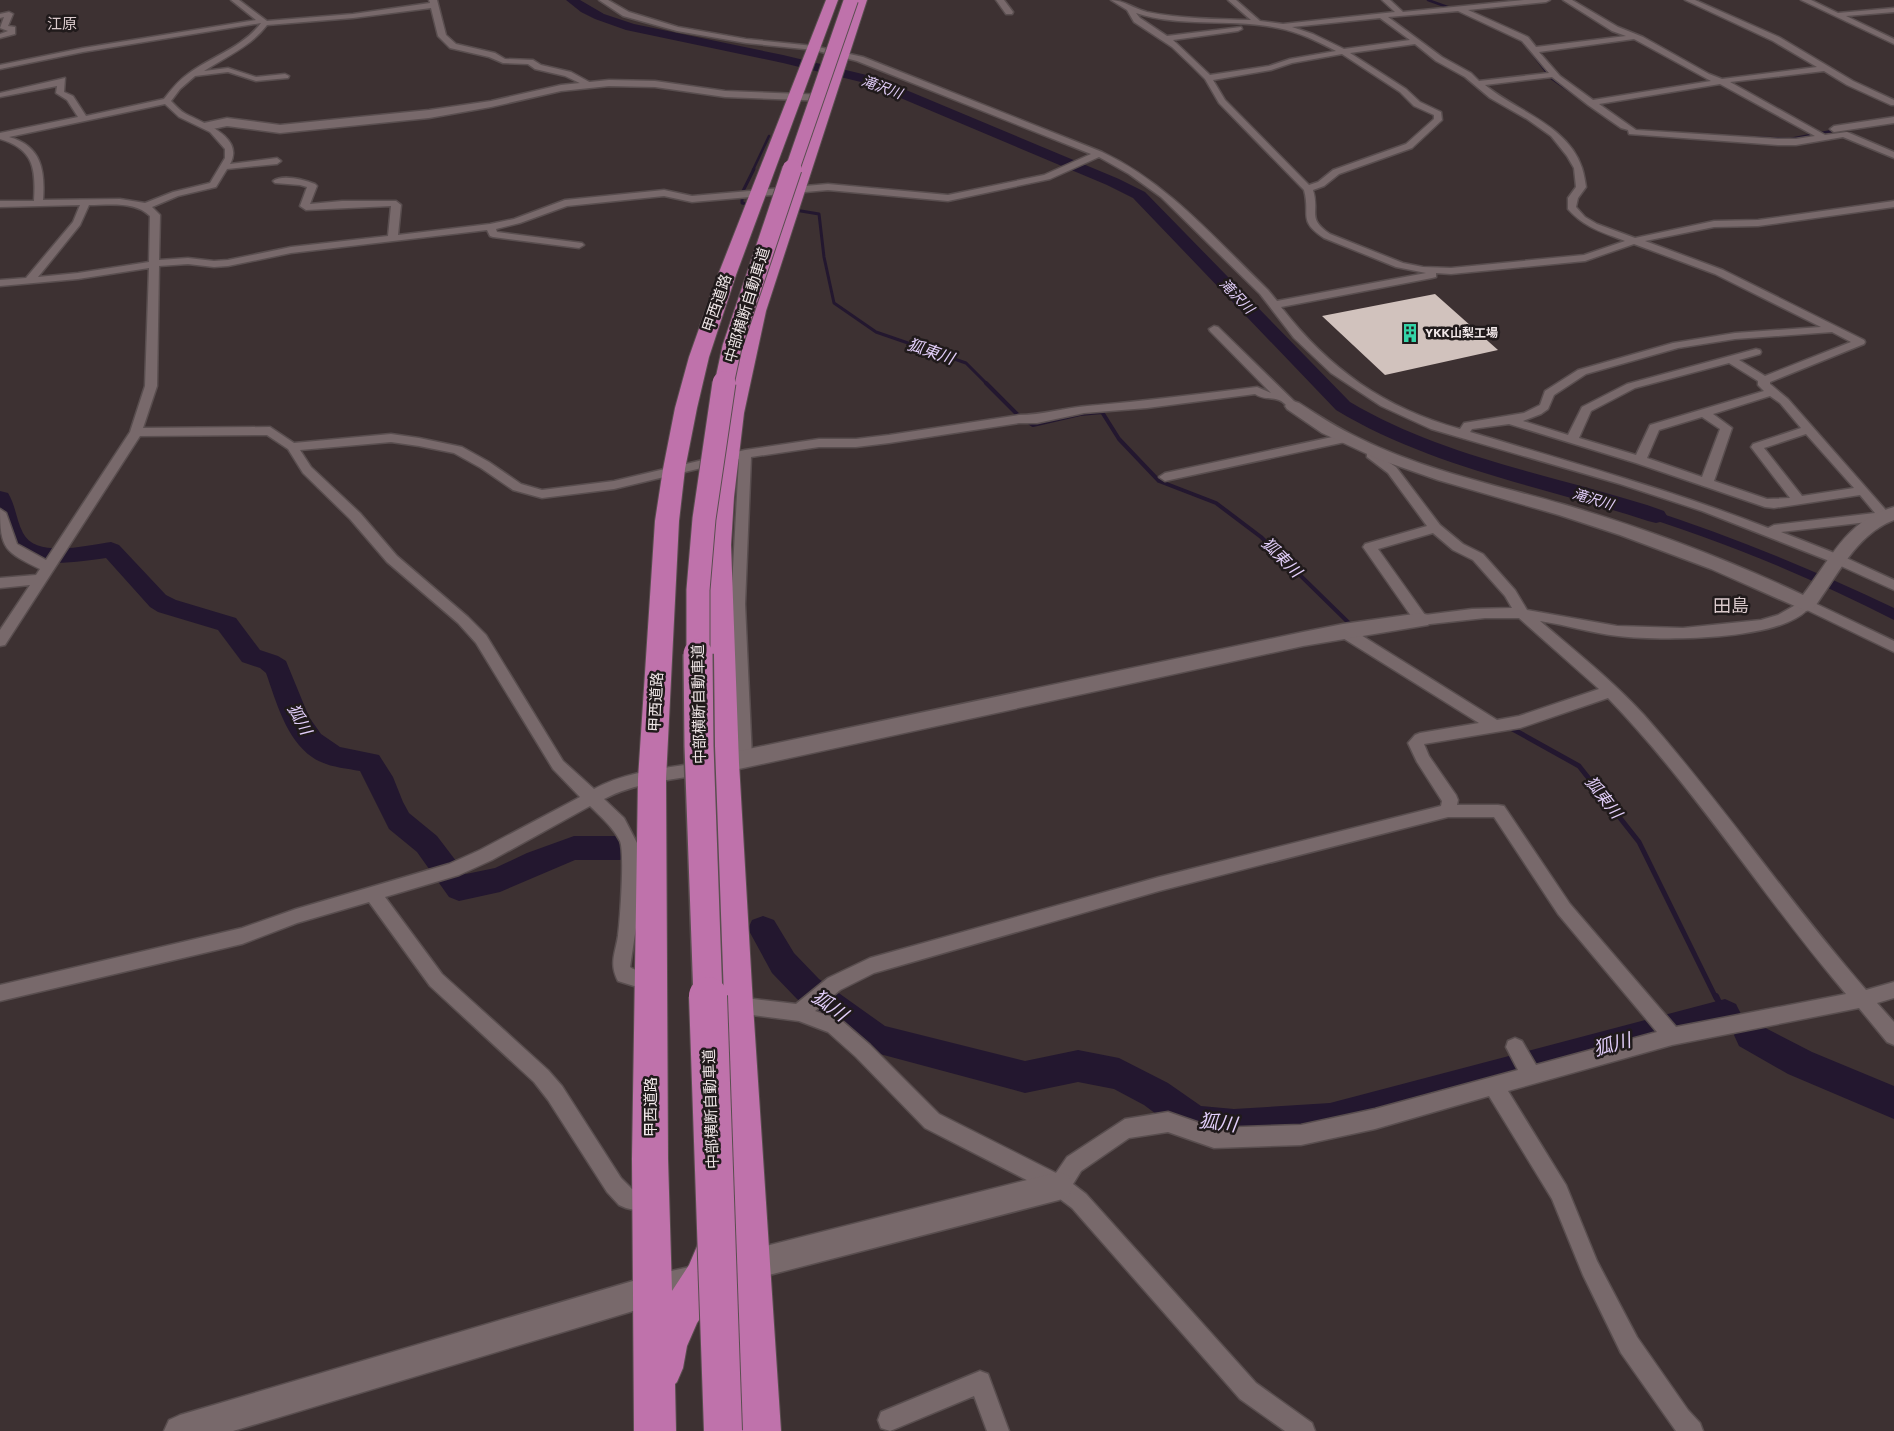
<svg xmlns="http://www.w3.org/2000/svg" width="1894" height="1431" font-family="Commissioner,'Noto Sans JP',sans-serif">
	<rect width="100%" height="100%" fill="#3d3132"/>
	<!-- water -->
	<path fill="#23172f" d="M1623,501C1716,530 1806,566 1894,608V620C1807,575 1715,538 1622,510Z"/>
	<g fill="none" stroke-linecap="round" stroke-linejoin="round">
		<!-- stream-far4 -->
		<path stroke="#23172f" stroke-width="2.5" d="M1428,0L1453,9
			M1529,49L1551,78L1578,97
			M1740,137L1790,139L1837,130
			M753,170L769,136"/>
		<!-- stream-far3 -->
		<path stroke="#23172f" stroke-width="3" d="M747,204L742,203V193L754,169
			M801,211L819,214L824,257L834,303L876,332L966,363L987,384"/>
		<!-- stream-far2 -->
		<path stroke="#23172f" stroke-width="4" d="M986,383L1018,415L1033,425L1080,414L1102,412L1119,439L1159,481L1216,503L1261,537L1353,627"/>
		<!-- stream-far1 -->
		<path stroke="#23172f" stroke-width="5" d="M1509,727L1579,766L1639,842L1716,998"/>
		<!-- stream -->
		<path stroke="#23172f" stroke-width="6" d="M1716,996L1724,1013"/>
		<!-- river -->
		<path fill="#23172f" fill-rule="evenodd" d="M566,0H580L604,14L634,24L783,55L875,77L1119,179L1145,192L1350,402C1441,456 1547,474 1647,505L1664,511L1667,516L1664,521L1656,523L1648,521C1544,487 1430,467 1336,410L1133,198L1107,185L865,83L783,63L626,30L595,19L581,12Z
			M0,491L8,493C16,506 16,520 23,533C36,559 88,545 111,542L119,545L166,595L176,600L236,618L260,650L278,656L286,661L309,717L321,734L340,747L379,755L393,777L403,802L409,813L437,836L466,874L495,868L527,853L574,836H620L630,840L634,848L630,856L620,860H575L500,892L459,901L449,897L417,852L389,829L360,771C344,768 326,767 312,757C286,739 276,701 266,673L260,668L242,662L218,630L158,612L150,607L106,558C76,562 12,574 0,534C0,524 0,503 0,491Z
			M763,916L774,920L794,953L819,979L885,1026L1025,1061L1078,1050L1119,1058L1168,1083L1201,1106L1234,1109L1330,1103L1725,999L1736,1004L1741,1014L1736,1024L1725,1029L1330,1137L1234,1143L1195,1139L1183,1134L1144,1105L1114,1089L1078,1082L1025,1093L865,1050L797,999L772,973L748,929L752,920Z
			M1750,1020L1812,1052L1894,1086V1119L1788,1074L1739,1046L1734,1035L1739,1024Z"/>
	</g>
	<!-- building -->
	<path fill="#d1c2bd" d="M1435,294L1498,350L1385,375L1322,316Z"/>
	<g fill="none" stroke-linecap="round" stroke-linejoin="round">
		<!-- street casing -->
		<g stroke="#594e4f" stroke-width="3">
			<path id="street" d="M231,0H239L267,21L353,14L430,3L429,0H437L446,35L456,44L495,53L505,59L533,60L541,65L571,72L593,84L586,86L565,76L535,69L528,64L503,63L489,57L450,48L438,36L431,8L353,18L267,25C250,47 227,56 204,71L228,68L256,77L285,74L289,76L288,78L256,81L228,72L195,76L180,89L171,101C176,106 180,111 186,114C203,123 245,137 230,164L277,158L281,161L277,164L227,169L216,187L178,196L152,207L160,215L159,260L188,258L214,261L228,260L291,247L388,236L391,206L306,210L300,206L307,187L300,185L275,183L273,181C283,174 304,180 315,184L317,186L310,204L342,201H396L401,205L398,235L490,224L514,219L565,200L664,190L692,196L828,184L948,195L1044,175L1091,154L857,61L814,50L746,43L677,31L623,16L599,0H608L629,12L678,27L746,39L814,46L863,57L1102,152C1168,183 1216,240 1268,290L1277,301L1426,273L1396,267L1324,238C1297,220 1311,215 1304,190L1219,103L1205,79L1193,67L1172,47L1134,22L1127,10L1111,0C1124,0 1134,9 1147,12C1181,19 1216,19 1251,20L1228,0H1236L1260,21L1283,24L1395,12L1382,0H1390L1403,12L1524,0H1550L1546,2L1468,10L1528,37L1536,47L1626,36L1612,31L1563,0H1572L1618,27L1643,37L1709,74L1722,79L1817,67L1773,41L1685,0H1695L1779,37L1853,81L1894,100V105H1891L1847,85L1824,71L1730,82L1825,135L1847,132L1894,152V158L1843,137L1796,145H1778L1629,134L1628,130L1621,128L1588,105L1552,77L1485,85C1516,111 1568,125 1582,168C1584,174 1585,181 1586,187L1578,198L1576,207L1585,217L1597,224L1635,238L1714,221L1758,220L1894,201V207L1758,226L1714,227L1645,241L1723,270L1864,340L1865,342L1864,344L1770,382V384L1788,399L1891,516L1885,520L1781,532L1842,556L1894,580V590L1832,562L1702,511L1620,484L1431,429L1381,406L1331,373L1294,338L1260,294L1161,197L1129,174L1099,157L1050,179L948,201L828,190L692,202L664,196L567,206L520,223L496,229L497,232L582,243L584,245L579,248L493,237L490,236L487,230L291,253L228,266L214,267L188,264L159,266L157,386L143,428L270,427L294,443L391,434L419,438L462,447L489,462L521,484L542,490L614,481L745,450L819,439H856L889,435L1019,415C1042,415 1064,408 1087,406C1144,401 1200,394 1257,387L1271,393L1210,331L1209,329L1214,326L1218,327L1299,406L1297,408C1287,411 1287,403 1279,400C1270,397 1265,400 1255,394L1147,408L1084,413L1037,423H1019L889,443L856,447H819L751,457L745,604L752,759L749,763L744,765L739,763L736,759L731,604L739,459L614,489L542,498L513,490L481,468L454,453L419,446L391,442L300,450L311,467L360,513L397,556L468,617L486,635L563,761L594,789C627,771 667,768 704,762L710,764L712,768L710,772L704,774C670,780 634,783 604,799L624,818L637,843V921L630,967C636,973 649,968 658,971L661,977L658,983L634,986L618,981C609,963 615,955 618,936C620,921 625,853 620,841C613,827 601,817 590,806L492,860L459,875L385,897L442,974L548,1070L562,1086L621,1178L632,1189L658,1197L661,1204L658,1211L651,1214L626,1208L619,1205L607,1192L548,1100L534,1082L430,986L369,902L297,923L242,944L0,1001V985L242,928L296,909L449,864L480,850L580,797L553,769L476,643L458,623L387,562L350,519L303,473L288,449L267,435L140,436L5,645L0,646V630L30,585L0,588V578L36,575L40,569C5,552 0,549 0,509L6,513L17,544L46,560L130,432L145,386L149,268L78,279L0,286V280L26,278L73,222L80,205L0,207V201H34C36,169 34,149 0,139V133L78,117L67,100L56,93L57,86L0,97V93L65,78L64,92L73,96L86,116L164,99C171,90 178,81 188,74C212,56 242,48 261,23L83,52L0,69V65L83,48L256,20ZM1458,11L1522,41L1549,73L1479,81L1471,73L1442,57L1388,17ZM1136,13C1182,28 1231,18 1278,28C1299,32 1317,41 1336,51L1290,59L1269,66L1210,75L1173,40L1238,31L1242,29L1241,27L1167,36L1140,18ZM1380,18L1410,40L1344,49L1313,34L1292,27ZM1634,39L1711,81L1593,100L1560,76L1539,52ZM1415,44L1436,61L1465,77L1490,98L1527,119L1551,136L1567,156L1574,168L1576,187L1568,198V209C1585,228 1602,232 1625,241L1584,255L1451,268L1423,267L1403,263L1330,234C1306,218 1320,213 1313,190L1324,186L1339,174L1412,148L1442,120L1441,112L1420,102L1406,89L1350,53ZM1342,54L1400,92L1414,106L1434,115V119L1406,144L1333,170L1318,182L1309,185L1225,100L1213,80L1271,70L1292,63ZM1720,84L1815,136L1796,139H1778L1636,130L1599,104ZM165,104L179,117L210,132L225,149V158L210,183L173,192L145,203L120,199L43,200C45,171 42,146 9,137ZM89,205C109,205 135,201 150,216L149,262L78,273L38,277L80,225ZM1634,244L1715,274L1821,327L1735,333L1673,343L1578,370L1545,391L1540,405L1524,413L1464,423L1460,429C1384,408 1329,369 1281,307L1432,278L1436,277V273L1451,274L1585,261ZM1832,332L1851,342L1765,376L1739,360L1760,354L1761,352L1760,350L1756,349L1627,384L1582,407L1568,435L1523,421L1541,414L1548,409L1554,395L1586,374L1678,348L1735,339ZM1729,363L1758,381V385L1764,391L1650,425L1636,455L1579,438L1591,411L1635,388ZM1770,396L1780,403L1801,428L1753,444L1751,447L1790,498L1767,499L1714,481L1732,428L1713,414ZM1702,417L1720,429L1702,477L1647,458L1659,430ZM1509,424L1636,463L1765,507L1774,508L1860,495L1875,513L1774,525L1768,528C1671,490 1570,462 1470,432L1472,429ZM1806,434L1854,488L1802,496L1764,448Z
				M996,0H1004L1013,12L1012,14H1006Z
				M1801,0H1811L1838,13L1894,8V12L1846,16L1894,39V44Z
				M9,12L13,14L8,26L15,27V34L0,38V34L8,31L0,28L4,17L0,18V14Z
				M1894,117V123L1834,132L1830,129L1834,126Z
				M1346,434L1352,438L1350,441L1165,481L1159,477L1165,473Z
				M1373,446L1379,450V456L1396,467L1440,525L1463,544L1483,554L1515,590L1527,610L1617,626L1683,628L1761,620L1778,615L1806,599L1894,641V652L1807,610C1777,641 1660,641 1618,636C1592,633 1566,625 1540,621C1575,651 1613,681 1644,715C1722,803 1788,901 1866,990L1894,982V998L1877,1003L1894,1022V1045L1887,1042L1859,1008L1672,1045L1508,1091L1566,1185L1597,1261L1637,1337L1688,1410L1700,1423L1703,1431H1676L1621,1353L1583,1275L1552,1199L1489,1096L1375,1129L1301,1145L1214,1148L1168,1132L1129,1138L1081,1171L1073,1184L1086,1194L1256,1383L1312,1423L1315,1431H1285L1240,1399L1072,1208L1052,1193L925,1128L856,1057L828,1032L799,1021L736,1013L730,1011L727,1005L730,999L736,997L796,1004L828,978L870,958L1159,877L1441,806L1442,801L1417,762L1408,743L1415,735L1420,733L1479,723L1338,635L1336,631L1338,627H1348L1497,720L1519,716L1599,689L1519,618H1485L1421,625L1416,623L1363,547L1365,544L1427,526L1388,473L1367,457V450ZM1433,533L1453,550L1473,560L1505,596L1512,608L1472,609L1425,615L1378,549ZM1608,698C1696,789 1764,898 1846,994L1676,1027L1570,904L1504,806L1498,805H1457L1458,800L1456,795L1429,756L1424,744L1520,728ZM1448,817H1494L1558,914L1657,1032L1536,1065L1522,1041L1515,1038L1508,1041L1506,1047L1518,1070L1375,1109L1301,1125L1214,1128L1168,1112L1125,1119L1067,1157L1056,1173L939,1114L870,1045L841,1020L815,1011L840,990L874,973L1159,891Z
				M980,1371L988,1374L1009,1431H987L974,1396L890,1431L881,1428L878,1420L881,1412Z"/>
		</g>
		<!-- secondary casing -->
		<g stroke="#594e4f" stroke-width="3">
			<path id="secondary" d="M609,80L655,81L725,91L828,95L834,98L828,101L725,97L655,87L609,86L561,91L491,107L429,118L280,133L227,126L208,130L202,126L204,123L227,118L280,125L429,110L491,101L561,85Z
				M1293,401L1299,403C1319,416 1339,429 1361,439C1426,471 1500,486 1569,506C1649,530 1727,559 1803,595C1831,559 1846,520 1894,507V520C1855,535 1837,577 1813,609L1806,611L1711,569L1620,535L1559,515L1438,480L1378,459L1322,433L1287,409L1285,406L1287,403Z
				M1421,613L1428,615L1431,620L1428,625L1303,646L725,772L717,769L714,763L717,757L725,754L1303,632L1343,624Z
				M1059,1172L1069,1176L1073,1186L1069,1196L1059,1200L742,1282L731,1278L727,1267L731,1256L742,1252Z
				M703,1264L714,1268L718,1279L714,1290L703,1294L653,1305L233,1431H164L169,1420L180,1415L653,1275Z"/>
		</g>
		<!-- highway casing -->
		<g stroke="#594e4f" stroke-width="2">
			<path id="highway" d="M826,0H838L736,275L709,357L697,408L685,469L679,521L666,779L668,1159L672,1291L689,1265L701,1237L715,1232L729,1237L730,1241L711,763L707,545L710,497L722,413L746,311L855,0H867L766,311L744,413L734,497L731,545L739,763L753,1005L781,1431H739L731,1259L717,1293L697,1323L687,1346L683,1368L677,1382L675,1384L676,1431H634L632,1159L638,779L655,521L663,469L675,408L689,357L718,275Z"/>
		</g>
		<!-- street -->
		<use href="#street" fill="#78696b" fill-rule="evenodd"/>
		<!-- secondary -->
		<use href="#secondary" fill="#78696b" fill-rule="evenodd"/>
		<!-- highway -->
		<use href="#highway" fill="#bf72ab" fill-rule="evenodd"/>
		<!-- highway-bridge-far4 casing -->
		<g stroke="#594e4f" stroke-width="16" stroke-linecap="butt">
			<path id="highway-bridge-far4" d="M792,170L851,0"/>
		</g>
		<!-- highway-bridge-far3 casing -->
		<g stroke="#594e4f" stroke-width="21" stroke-linecap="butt">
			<path id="highway-bridge-far3" d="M724,384L732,347L792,169"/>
		</g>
		<!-- highway-bridge-far2 casing -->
		<g stroke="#594e4f" stroke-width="25" stroke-linecap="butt">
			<path id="highway-bridge-far2" d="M698,655V590L704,519L724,383"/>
		</g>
		<!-- highway-bridge-far1 casing -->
		<g stroke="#594e4f" stroke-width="32" stroke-linecap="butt">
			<path id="highway-bridge-far1" d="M698,654L699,746L708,998"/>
		</g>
		<!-- highway-bridge casing -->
		<g stroke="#594e4f" stroke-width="40" stroke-linecap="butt">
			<path id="highway-bridge" d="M708,996L723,1431"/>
		</g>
		<!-- highway-bridge-far4 -->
		<use href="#highway-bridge-far4" stroke="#bf72ab" stroke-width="14"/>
		<!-- highway-bridge-far3 -->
		<use href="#highway-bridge-far3" stroke="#bf72ab" stroke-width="19"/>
		<!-- highway-bridge-far2 -->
		<use href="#highway-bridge-far2" stroke="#bf72ab" stroke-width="23"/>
		<!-- highway-bridge-far1 -->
		<use href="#highway-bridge-far1" stroke="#bf72ab" stroke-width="29"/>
		<!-- highway-bridge -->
		<use href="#highway-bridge" stroke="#bf72ab" stroke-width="38"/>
	</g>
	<!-- icons -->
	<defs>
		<g id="building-bare" transform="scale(1.5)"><path d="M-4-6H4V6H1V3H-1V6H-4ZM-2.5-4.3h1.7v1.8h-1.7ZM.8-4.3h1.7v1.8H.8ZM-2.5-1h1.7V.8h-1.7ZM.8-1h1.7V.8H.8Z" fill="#34d4a8" stroke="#201a1b" stroke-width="2.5" paint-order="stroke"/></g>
	</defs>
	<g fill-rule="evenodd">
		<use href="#building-bare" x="1410" y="333"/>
	</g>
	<g text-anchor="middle" stroke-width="5" stroke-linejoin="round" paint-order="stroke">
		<!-- far-poi labels -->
		<g font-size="12" font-weight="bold" fill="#efe6e7" stroke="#201a1b" text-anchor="start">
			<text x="1425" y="337">YKK山梨工場</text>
		</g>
		<!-- far-water labels -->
		<g font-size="14" font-style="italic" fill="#e3cffb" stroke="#201a1b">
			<text transform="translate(882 87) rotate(20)" y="5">滝沢川</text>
			<text transform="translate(1237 296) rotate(46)" y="5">滝沢川</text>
			<text transform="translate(1593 499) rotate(17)" y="5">滝沢川</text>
		</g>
		<!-- far-quarter labels -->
		<g font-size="15" fill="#dacacc" stroke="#201a1b">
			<text x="62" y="29">江原</text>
		</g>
		<!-- street labels -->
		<g font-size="15" fill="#efe6e7" stroke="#201a1b">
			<text transform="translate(717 303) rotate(-71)" y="5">甲西道路</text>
			<text transform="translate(747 305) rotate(-73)" y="5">中部横断自動車道</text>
			<text transform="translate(656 702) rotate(-87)" y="5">甲西道路</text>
			<text transform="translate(699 704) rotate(-91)" y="5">中部横断自動車道</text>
			<text transform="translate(651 1107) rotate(-90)" y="5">甲西道路</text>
			<text transform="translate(711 1109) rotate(-92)" y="5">中部横断自動車道</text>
		</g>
		<!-- water labels -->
		<g font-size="16" font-style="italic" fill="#e3cffb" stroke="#201a1b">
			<text transform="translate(931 351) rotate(19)" y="6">狐東川</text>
			<text transform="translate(1282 557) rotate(45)" y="6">狐東川</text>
			<text transform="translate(300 719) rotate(62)" y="6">狐川</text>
			<text transform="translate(1604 797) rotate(52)" y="6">狐東川</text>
		</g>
		<!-- quarter labels -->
		<g font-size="18" fill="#dacacc" stroke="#201a1b">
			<text x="1731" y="612">田島</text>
		</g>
		<!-- near-water labels -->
		<g font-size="19" font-style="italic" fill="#e3cffb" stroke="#201a1b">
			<text transform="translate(830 1005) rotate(36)" y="7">狐川</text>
			<text transform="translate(1612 1044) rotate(-15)" y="7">狐川</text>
			<text transform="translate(1218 1122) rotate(7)" y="7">狐川</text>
		</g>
	</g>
</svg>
